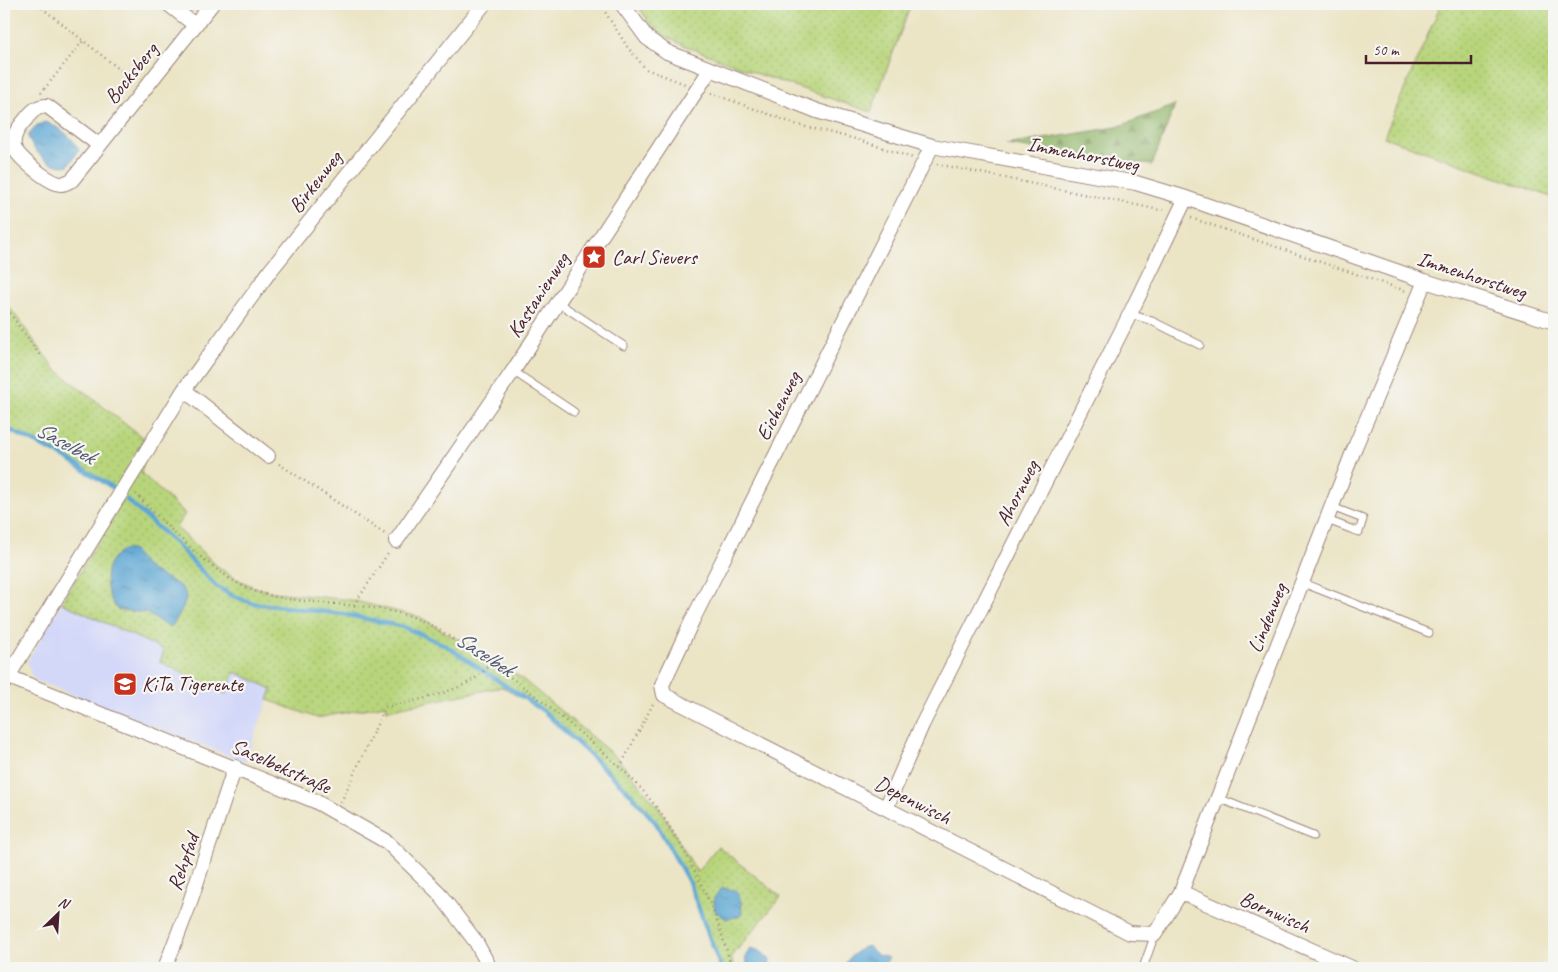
<svg xmlns="http://www.w3.org/2000/svg" width="1558" height="972" font-family="Caveat,sans-serif">
	<defs>
		<pattern id="grass-dots" width="8" height="8" patternUnits="userSpaceOnUse" patternTransform="scale(1.25)"><rect width="8" height="8" fill="#b8d57b"/><path d="M2 2h.1M6 6h.1" fill="none" stroke="#a0b66a" stroke-width="1.8" stroke-linecap="round"/></pattern>
		<pattern id="forest-firs" width="22" height="20" patternUnits="userSpaceOnUse" patternTransform="scale(1.25)"><rect width="22" height="20" fill="#92b66b"/><path d="M5 1l3.5 6h-7zM16 11l3.5 6h-7z" fill="#799358"/></pattern>
		<pattern id="water-ripples" width="26" height="14" patternUnits="userSpaceOnUse" patternTransform="scale(1.25)"><rect width="26" height="14" fill="#5ba6d3"/><path d="M2 4q2-2 4 0t4 0M15 11q2-2 4 0t4 0" fill="none" stroke="#4d87ab"/></pattern>
	</defs>
	<rect width="100%" height="100%" fill="#f6f6f2"/>
	<filter id="ink" filterUnits="userSpaceOnUse"><feTurbulence type="fractalNoise" baseFrequency=".02" numOctaves="2"/><feDisplacementMap in="SourceGraphic" scale="10" xChannelSelector="R" yChannelSelector="G"/><feConvolveMatrix kernelMatrix="1 2 1 2 8 2 1 2 1" color-interpolation-filters="sRGB"/></filter>
	<filter id="wash" filterUnits="userSpaceOnUse"><feTurbulence type="fractalNoise" baseFrequency=".0096" numOctaves="4" result="noise"/><feDisplacementMap in="SourceGraphic" scale="20" xChannelSelector="R" yChannelSelector="G"/><feGaussianBlur stdDeviation="1.12" result="paint"/><feColorMatrix in="noise" values="0 0 0 0 0 0 0 0 0 0 0 0 0 0 0 0 0 1.4 0 .05"/><feComposite in="paint" operator="in"/></filter>
	<g filter="url(#wash)">
		<rect width="100%" height="100%" fill="#ebe4c5"/>
		<!-- built -->
		<path fill="#d3d8f9" d="M62,603L164,650L226,693L235,672L272,689L245,762L33,679L27,662Z"/>
		<!-- grass -->
		<path fill="url(#grass-dots)" stroke="#817a53" d="M637,4H911L871,112L758,74L683,45L661,34L650,24Z
			M1441,4H1554V198L1384,137Z
			M4,300L54,368L148,442L141,473L185,514L176,527L217,566L235,578L254,587L273,592L351,600L420,617L520,677L618,759L660,809L697,872L718,846L781,897L731,957L734,968H721L689,882L656,823L631,794L545,712L502,687L387,710L385,705L317,718L268,700L272,689L235,672L226,694L160,662L164,650L62,603L124,497L64,457L4,427Z"/>
		<!-- forest -->
		<path fill="url(#forest-firs)" stroke="#6e6a4b" d="M1175,105L1152,165L1006,145L1117,127Z"/>
		<!-- water -->
		<path fill="url(#water-ripples)" stroke="#52627f" d="M45,122C58,126 73,137 79,150L69,165C53,170 32,152 28,136L37,125Z
			M123,550H132C139,556 142,565 151,570C183,589 199,586 172,626H167L146,613L118,610C103,593 100,562 123,550Z
			M721,888L735,890C741,898 743,906 741,916L726,919L715,911L714,898Z
			M868,946L878,955L889,958L882,968H843C847,959 858,948 868,946Z
			M750,949C759,949 764,953 770,960L769,968H748L745,957Z"/>
		<g fill="none" stroke-linecap="round" stroke-linejoin="round">
			<!-- stream -->
			<path stroke="#5ba6d3" stroke-width="4.5" d="M4,427L64,457L112,487
				M127,500L175,543L216,586L233,596L252,603L343,614L404,627L445,645L545,712L631,794L656,823L689,882L721,968"/>
		</g>
	</g>
	<g filter="url(#ink)">
		<g fill="none" stroke-linecap="round" stroke-linejoin="round">
			<!-- service casing -->
			<g stroke="#9a8278" stroke-width="9">
				<path id="service" d="M557,302L624,346
					M1130,314L1152,321L1200,345
					M513,371L574,412
					M1327,520L1359,532L1363,519L1332,507
					M1303,583L1429,633
					M1218,798L1313,836
					M1143,968L1155,934"/>
			</g>
			<!-- minor casing -->
			<g stroke="#9a8278" stroke-width="16">
				<path id="minor" d="M168,4L195,25
					M622,4L647,38L667,52L817,111L932,146L1136,183L1186,198L1425,281L1554,322
					M99,145L47,106C37,106 32,111 26,119C19,127 12,135 14,147C17,157 50,184 61,184C65,184 69,181 72,180L212,4
					M932,146L693,619L662,685L664,695L1130,933L1155,934L1181,892L1355,447L1425,281
					M184,390L268,456
					M396,541L513,371L710,70
					M4,675L315,801L387,842L438,892L476,942L490,968
					M4,683L184,390L270,271L484,4
					M886,808L922,725L1130,314L1186,198
					M1181,892L1352,968
					M165,968L188,908L235,767"/>
			</g>
			<!-- path -->
			<path stroke="#9a8278" stroke-width="2.5" stroke-dasharray="1 4" stroke-linecap="butt" d="M600,4L628,48L646,69L685,84
				M42,8L133,80
				M41,93L83,41
				M711,93L798,125L856,139L913,158
				M937,164L1165,211
				M1191,218L1406,291
				M4,305L41,357
				M279,464L385,534
				M136,494C163,523 217,578 254,591C306,608 365,599 417,619C436,626 455,641 472,652C511,675 545,703 579,732C608,756 637,780 659,811C689,854 720,916 731,968
				M354,605L389,552
				M620,767L653,704
				M341,802L385,707C410,702 481,689 489,662"/>
			<!-- service -->
			<use href="#service" stroke="#fff" stroke-width="7"/>
			<!-- minor -->
			<use href="#minor" stroke="#fff" stroke-width="14"/>
		</g>
	</g>
	<!-- icons -->
	<defs>
		<g id="sight-square" transform="scale(1.25)"><rect x="-9" y="-9" width="18" height="18" rx="4" fill="#c8321e" stroke="#f6f6f2"/><path d="M0-6L1.8-2.2L6-1.7L2.9 1.2L3.7 5.4L0 3.3L-3.7 5.4L-2.9 1.2L-6-1.7L-1.8-2.2Z" fill="#fff"/></g>
		<g id="school-square" transform="scale(1.25)"><rect x="-9" y="-9" width="18" height="18" rx="4" fill="#c8321e" stroke="#f6f6f2"/><path d="M0-5L7-2L0 1L-7-2ZM-4 1L0 2.5L4 1V4Q0 6-4 4Z" fill="#fff"/></g>
	</defs>
	<g fill-rule="evenodd">
		<use href="#sight-square" x="594" y="257"/>
		<use href="#school-square" x="125" y="684"/>
	</g>
	<g text-anchor="middle" stroke-width="4.5" stroke-linejoin="round" paint-order="stroke">
		<!-- street labels -->
		<g font-size="21" fill="#4a1f2b" stroke="#f6f6f2">
			<text transform="translate(131 73) rotate(-51)" y="7">Bocksberg</text>
			<text transform="translate(1083 154) rotate(11)" y="7">Immenhorstweg</text>
			<text transform="translate(315 182) rotate(-52)" y="7">Birkenweg</text>
			<text transform="translate(1472 275) rotate(18)" y="7">Immenhorstweg</text>
			<text transform="translate(538 295) rotate(-57)" y="7">Kastanienweg</text>
			<text transform="translate(778 406) rotate(-63)" y="7">Eichenweg</text>
			<text transform="translate(1017 493) rotate(-63)" y="7">Ahornweg</text>
			<text transform="translate(1267 618) rotate(-68)" y="7">Lindenweg</text>
			<text transform="translate(281 766) rotate(24)" y="7">Saselbekstraße</text>
			<text transform="translate(913 800) rotate(27)" y="7">Depenwisch</text>
			<text transform="translate(183 862) rotate(-71)" y="7">Rehpfad</text>
			<text transform="translate(1275 912) rotate(24)" y="7">Bornwisch</text>
		</g>
		<!-- poi labels -->
		<g font-size="21" fill="#4a1f2b" stroke="#f6f6f2" text-anchor="start">
			<text x="612" y="264">Carl Sievers</text>
			<text x="142" y="691">KiTa Tigerente</text>
		</g>
		<!-- water labels -->
		<g font-size="22" font-style="italic" fill="#51556e" stroke="#f6f6f2">
			<text transform="translate(66 442) rotate(29)" y="8">Saselbek</text>
			<text transform="translate(485 653) rotate(33)" y="8">Saselbek</text>
		</g>
	</g>
	<!-- margin -->
	<rect width="1558" height="972" fill="none" stroke="#f6f6f2" stroke-width="20"/>
	<!-- north arrow -->
	<g transform="translate(58 914) rotate(25)" stroke="#f6f6f2" stroke-width="4" paint-order="stroke">
	<path d="M0-4L9 19L0 12L-9 19Z" fill="#4a1f2b"/>
	<text y="-8" font-size="14" font-weight="bold" text-anchor="middle" fill="#4a1f2b">N</text>
	</g>
	<!-- scale -->
	<path d="M1366 55v8h105v-8" fill="none" stroke="#4a1f2b" stroke-width="2.5"/>
	<text x="1373" y="55" font-size="15" fill="#4a1f2b" stroke="#f6f6f2" stroke-width="4" paint-order="stroke">50 m</text>
</svg>
